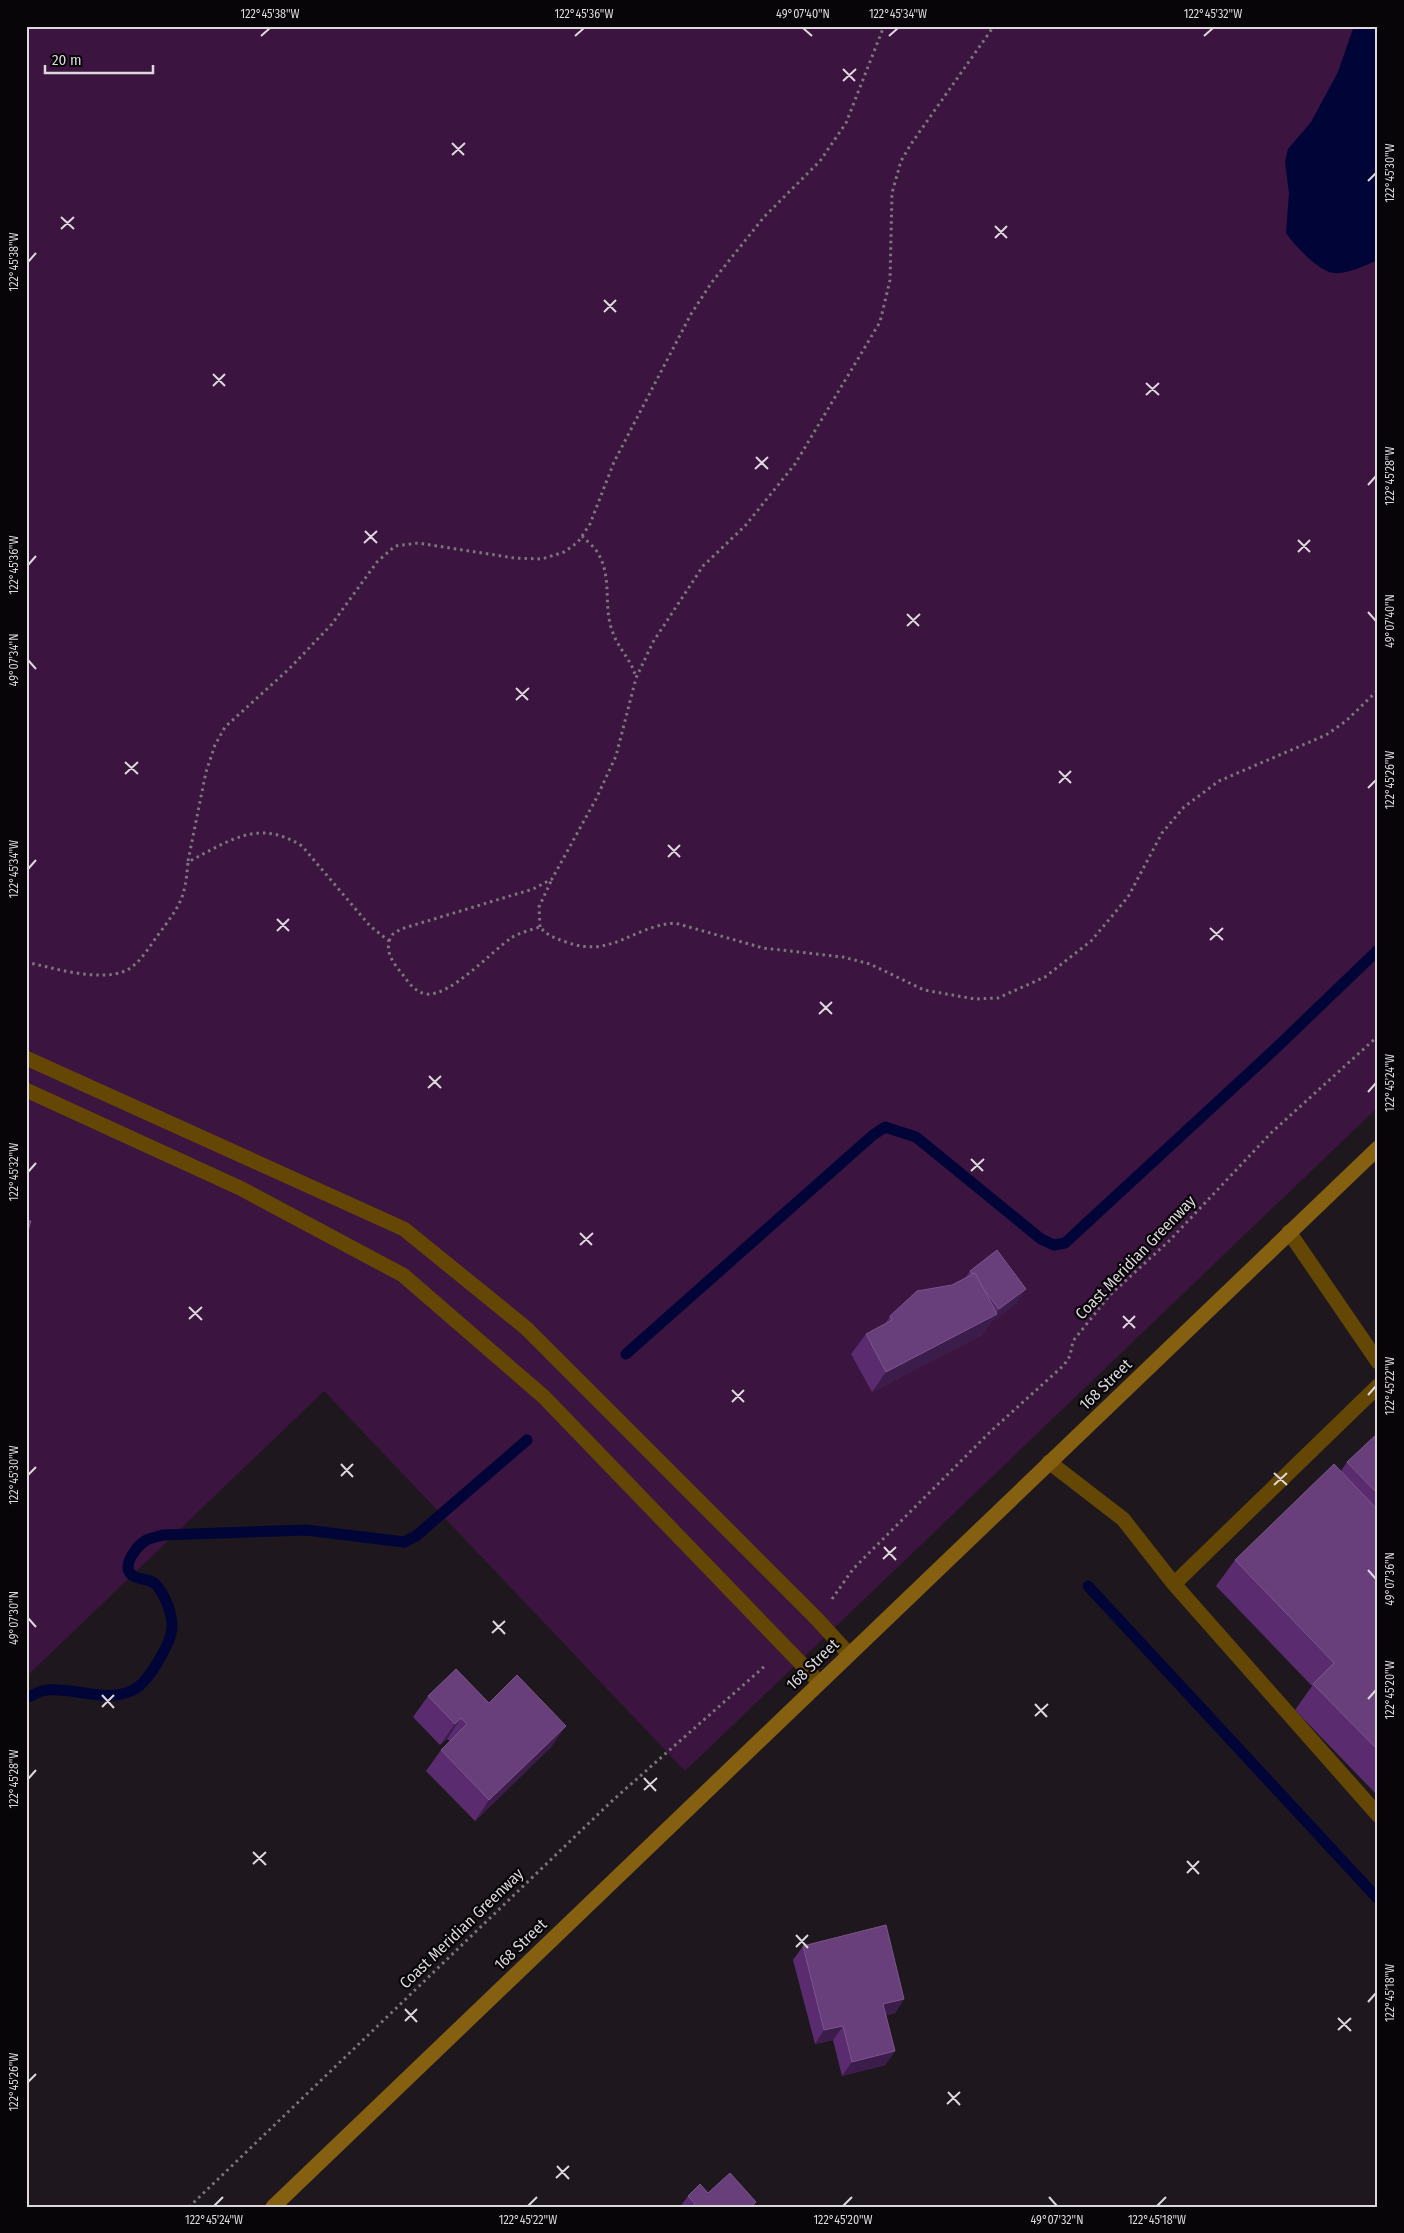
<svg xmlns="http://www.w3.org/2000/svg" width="1404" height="2233" font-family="'Fira Sans Condensed',sans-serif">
	<rect width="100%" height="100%" fill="#1e181e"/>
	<!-- green -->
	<path fill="#3b143f" d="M26,26H1378V1107L685,1771L324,1391L26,1677Z"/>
	<!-- water -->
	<path fill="#000437" d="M1354,26H1378V260C1366,265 1342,277 1329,272C1313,265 1296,247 1286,233L1289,193L1285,162L1288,149L1311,122L1338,72Z"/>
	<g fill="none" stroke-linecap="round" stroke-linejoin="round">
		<!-- stream -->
		<path stroke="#000437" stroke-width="11" d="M626,1354L873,1135L885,1127L916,1137L1041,1239L1054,1245L1065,1243L1276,1048L1378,950
			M1088,1586L1378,1899
			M26,1698C33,1695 41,1690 48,1690C76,1687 111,1706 138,1687C150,1678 171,1643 172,1628C173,1615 164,1591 154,1583C146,1578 135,1580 130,1573C123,1564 137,1546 145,1541C149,1538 157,1537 163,1535L306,1530L404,1542L416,1536L527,1440"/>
		<!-- path -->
		<path stroke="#7c777c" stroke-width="3" stroke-dasharray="2.5 4" stroke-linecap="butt" d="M582,536C588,542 597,549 600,557C612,581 603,609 613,633C619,650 632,660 636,678
			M188,861L206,772L215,745L225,727L289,669L332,624L377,562L395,546L418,543L514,558L542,559L564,552L578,542L590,524L614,462L691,314L712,282L764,217L820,161L846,123L884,26
			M540,927L539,907L552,879
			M389,941L393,934L401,929L533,889L552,879L596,799L616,756L636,678L653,642L703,566L745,526L795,464L880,322L890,280L892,193L901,161L911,144L994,26
			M26,962C53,968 98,982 125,971C139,965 149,947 158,935C180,905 185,900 188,862C229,841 258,818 302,846L370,926L389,941C386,955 395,965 403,975C409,983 415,992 426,994C450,997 491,952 511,938C519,933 530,930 540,927C548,936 555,938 566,942C612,959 632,926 675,923L763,948L843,957L870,964L924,990L975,999L998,998L1045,977L1091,941L1128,897L1162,833L1184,807L1219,781L1326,735L1346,721L1378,690
			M832,1599L853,1569L991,1431L1064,1365L1070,1356L1073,1341L1110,1295L1170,1240L1272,1132L1378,1036
			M189,2207L613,1800L766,1665"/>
		<!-- service -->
		<path stroke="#644605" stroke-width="15" d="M26,1058L404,1229L526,1328L816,1618L848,1653
			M26,1090L240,1188L403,1275L544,1397L819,1682
			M1289,1232L1378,1362
			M1049,1462L1123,1519L1174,1584L1378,1815
			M1174,1584L1378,1386"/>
		<!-- secondary -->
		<path stroke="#866011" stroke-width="15" d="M273,2207L1378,1148"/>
	</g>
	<!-- wall -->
	<path fill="#5a2c6f" d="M970,1271L1017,1303L991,1322L982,1335L872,1392L851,1354L866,1334L885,1324L890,1316L965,1278Z
		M1378,1433V1796L1295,1710L1312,1686L1216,1586L1235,1560L1341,1471L1347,1462Z
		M428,1696L489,1703L552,1746L475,1821L426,1771L441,1750L450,1741L447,1739L440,1745L413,1717Z
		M803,1946L904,1999L895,2013L886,2015L895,2051L885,2065L842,2076L833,2040L815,2044L793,1960Z
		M708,2193L756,2202L753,2207H680L688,2196Z"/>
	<!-- shaded-wall -->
	<path fill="#3c1c4a" d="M1026,1289L1017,1303L991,1322L982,1335L872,1392L886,1372L996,1315L999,1309Z
		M461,1718L447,1739L440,1745L455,1724Z
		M566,1726L552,1746L475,1821L489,1800Z
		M904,1999L895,2013L873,2018L883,2004Z
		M843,2026L833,2040L815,2044L824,2030Z
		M895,2051L885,2065L842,2076L852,2062Z"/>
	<!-- building -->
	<path fill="#683e7b" stroke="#7a568a" d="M26,1220L31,1221L26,1237Z
		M997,1250L1026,1289L999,1309L983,1288L975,1273L972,1274L970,1271Z
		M975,1273L997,1314L886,1372L866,1334L892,1320L890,1316L917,1291L952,1285Z
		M1378,1433V1494L1347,1462Z
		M1334,1464L1378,1510V1750L1313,1684L1334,1663L1235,1560Z
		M456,1669L489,1703L517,1675L566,1726L489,1800L441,1750L467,1724L461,1718L455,1724L428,1696Z
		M886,1925L904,1999L883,2004L895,2051L852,2062L843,2026L824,2030L803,1946Z
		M730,2173L756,2202L751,2207H692L695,2204L688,2196L700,2184L708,2193Z"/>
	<!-- ticks -->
	<path fill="none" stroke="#dcd8dc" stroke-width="2" d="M803,28L812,36M261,36L270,28M575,36L584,28M889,36L898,28M1204,36L1213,28M843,69L855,81M843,81L856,69M452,143L464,155M452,155L465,143M1368,181L1376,173M61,217L74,229M995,226L1007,238M61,229L74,217M995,238L1007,226M28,262L36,253M604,300L616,312M604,312L616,300M213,374L225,386M1146,383L1159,395M213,386L225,374M1146,395L1159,383M756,457L768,469M755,469L768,457M1368,485L1376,476M365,531L377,543M1298,540L1310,552M364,543L377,531M1298,552L1310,540M28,565L36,556M1368,612L1376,621M907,614L919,626M907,626L920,614M28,660L36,669M516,688L528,700M516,700L529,688M125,762L138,774M1059,771L1071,783M125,774L138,762M1059,783L1071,771M1368,788L1376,780M668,845L680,857M668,857L680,845M28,869L36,860M277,919L289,931M1210,928L1223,940M277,931L289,919M1210,940L1223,928M820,1002L832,1014M819,1014L832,1002M429,1076L441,1088M428,1088L441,1076M1368,1092L1376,1083M971,1159L983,1171M971,1171L984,1159M28,1172L36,1163M580,1233L592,1245M580,1245L593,1233M189,1307L202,1320M1123,1316L1135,1328M189,1319L202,1307M1123,1328L1135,1316M732,1390L744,1402M1368,1395L1376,1386M732,1402L744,1390M341,1464L353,1477M1274,1473L1287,1485M28,1475L36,1467M341,1476L353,1464M1274,1485L1287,1473M884,1547L896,1560M883,1559L896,1547M1368,1570L1376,1579M28,1618L36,1627M493,1621L505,1634M492,1633L505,1621M102,1695L114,1708M1368,1699L1376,1690M1035,1704L1047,1717M102,1707L114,1695M1035,1716L1048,1704M644,1778L656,1791M28,1779L36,1770M644,1790L657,1778M253,1852L266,1865M1187,1861L1199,1874M253,1864L266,1852M1187,1873L1199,1861M796,1935L808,1948M796,1947L808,1935M1368,2002L1376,1993M405,2009L417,2022M1338,2018L1351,2031M405,2021L417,2009M1338,2030L1351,2018M28,2082L36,2074M948,2092L960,2105M947,2104L960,2092M557,2166L569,2179M556,2178L569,2166M1049,2197L1057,2206M214,2206L223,2197M528,2206L537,2197M843,2206L852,2197M1157,2206L1166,2197"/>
	<g text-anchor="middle" stroke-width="4.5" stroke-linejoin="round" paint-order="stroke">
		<!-- street labels -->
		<g font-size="16" fill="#dcd8dc" stroke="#070507">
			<text transform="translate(1135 1257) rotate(-46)" y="6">Coast Meridian Greenway</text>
			<text transform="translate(1105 1384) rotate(-44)" y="6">168 Street</text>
			<text transform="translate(812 1664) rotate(-44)" y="6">168 Street</text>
			<text transform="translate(461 1928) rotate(-44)" y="6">Coast Meridian Greenway</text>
			<text transform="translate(520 1944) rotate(-44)" y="6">168 Street</text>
		</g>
	</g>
	<!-- border -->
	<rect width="1404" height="2233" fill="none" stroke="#070507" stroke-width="55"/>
	<!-- scale -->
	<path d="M45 65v8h108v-8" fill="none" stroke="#dcd8dc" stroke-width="2.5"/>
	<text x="52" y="65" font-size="15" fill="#dcd8dc" stroke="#070507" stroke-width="4" paint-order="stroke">20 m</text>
	<rect x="28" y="28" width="1348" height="2178" fill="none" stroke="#dcd8dc" stroke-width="2"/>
	<g font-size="12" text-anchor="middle" fill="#dcd8dc">
		<text x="270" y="18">122°45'38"W</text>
		<text x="584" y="18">122°45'36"W</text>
		<text x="803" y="18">49°07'40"N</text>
		<text x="898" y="18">122°45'34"W</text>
		<text x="1213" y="18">122°45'32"W</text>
		<text transform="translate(1390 173) rotate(-90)" y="4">122°45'30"W</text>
		<text transform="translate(14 262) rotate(-90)" y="4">122°45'38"W</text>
		<text transform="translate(1390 476) rotate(-90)" y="4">122°45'28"W</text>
		<text transform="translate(14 565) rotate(-90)" y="4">122°45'36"W</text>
		<text transform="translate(1390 621) rotate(-90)" y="4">49°07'40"N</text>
		<text transform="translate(14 660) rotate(-90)" y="4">49°07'34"N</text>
		<text transform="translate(1390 780) rotate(-90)" y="4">122°45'26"W</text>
		<text transform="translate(14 869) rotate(-90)" y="4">122°45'34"W</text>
		<text transform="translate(1390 1083) rotate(-90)" y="4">122°45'24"W</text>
		<text transform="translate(14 1172) rotate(-90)" y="4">122°45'32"W</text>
		<text transform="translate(1390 1386) rotate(-90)" y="4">122°45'22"W</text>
		<text transform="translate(14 1475) rotate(-90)" y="4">122°45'30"W</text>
		<text transform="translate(1390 1579) rotate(-90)" y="4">49°07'36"N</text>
		<text transform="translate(14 1618) rotate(-90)" y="4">49°07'30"N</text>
		<text transform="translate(1390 1690) rotate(-90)" y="4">122°45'20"W</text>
		<text transform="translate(14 1779) rotate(-90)" y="4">122°45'28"W</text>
		<text transform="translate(1390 1993) rotate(-90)" y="4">122°45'18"W</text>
		<text transform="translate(14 2082) rotate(-90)" y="4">122°45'26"W</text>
		<text x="214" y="2224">122°45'24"W</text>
		<text x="528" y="2224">122°45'22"W</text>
		<text x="843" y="2224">122°45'20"W</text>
		<text x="1057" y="2224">49°07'32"N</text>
		<text x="1157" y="2224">122°45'18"W</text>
	</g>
</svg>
